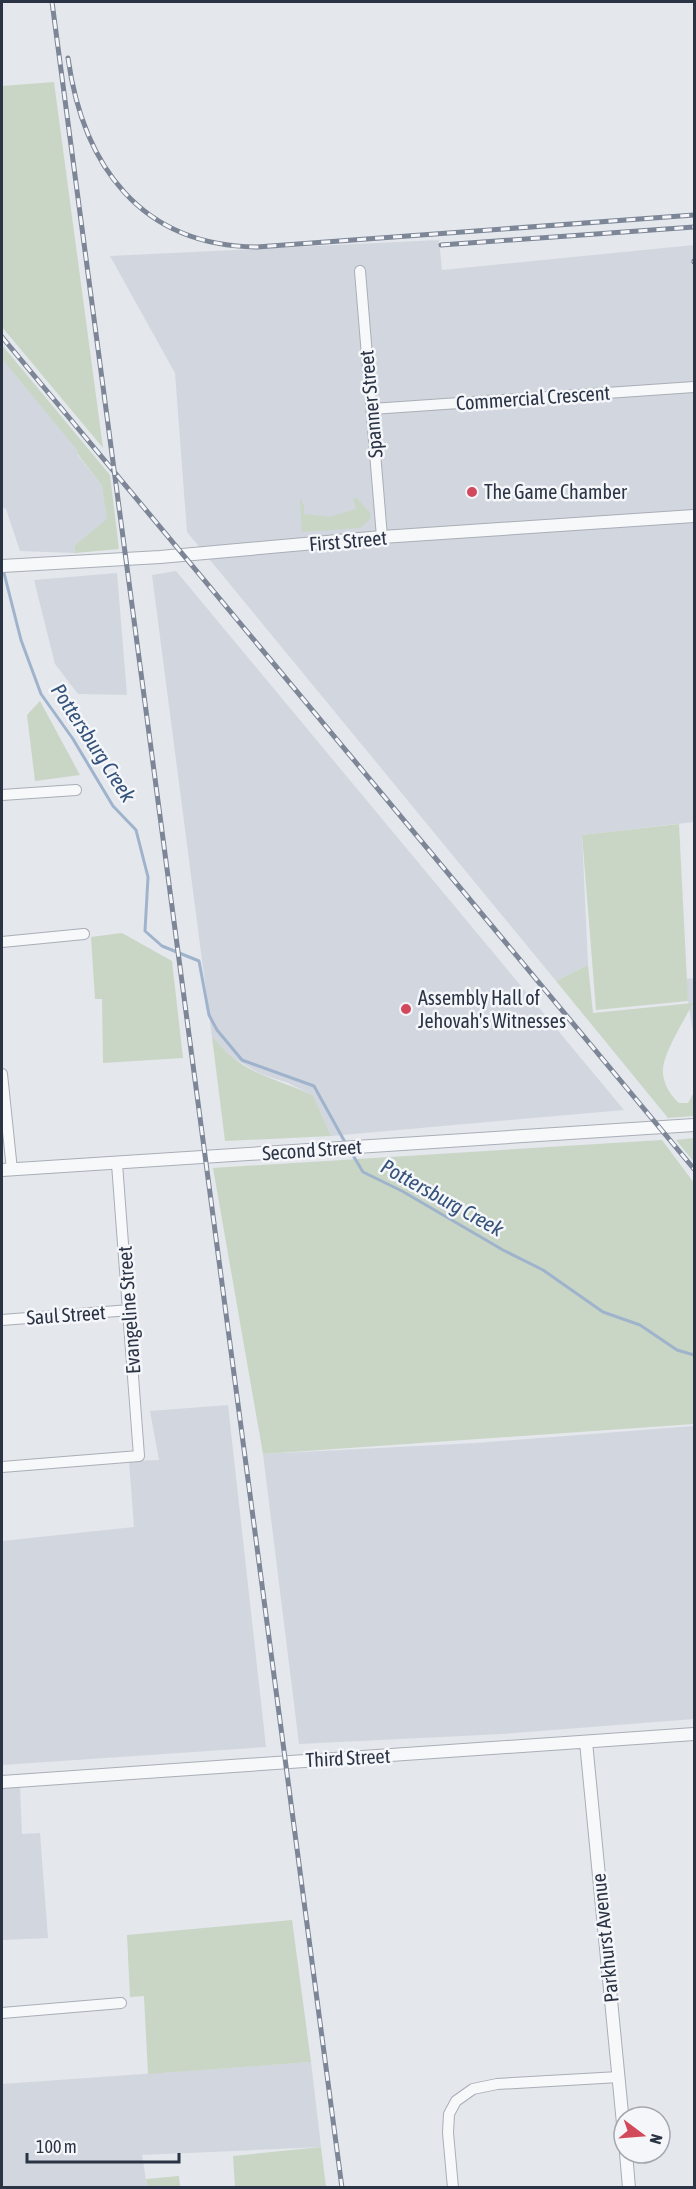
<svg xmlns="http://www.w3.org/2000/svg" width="696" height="2189" font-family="'Asap Condensed',sans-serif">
	<rect width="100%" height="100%" fill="#e4e7ec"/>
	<!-- built -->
	<path fill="#d2d6de" d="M439,240L442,270L694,245V822L582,835L588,965L556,981L187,532L175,373L110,256Z
		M2,359L79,451L77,454L102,486L108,519L74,546L75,553L20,551L6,509L2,507Z
		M176,571L624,1110L331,1136L313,1095L288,1083L261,1074L233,1058L212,1037L152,575Z
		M117,573L127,695L78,694L55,664L34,580Z
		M694,978V1039L688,1001L686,979Z
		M228,1405L266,1747L2,1765V1541L134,1527L129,1461L159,1460L150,1411Z
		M694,1426V1719L502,1734L299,1744L263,1454L476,1443Z
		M20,1787L22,1834L40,1833L48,1938L2,1940V1788Z
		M311,2062L321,2147L142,2155L147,2187L2,2188V2084Z"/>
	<!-- green -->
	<path fill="#c9d6c5" d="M54,82L103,448L2,327V86Z
		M2,345L110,475L119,549L75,553L74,546L107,519L102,486L77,453L78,451L2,359Z
		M353,498H357L371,514L370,519L360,528L302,532L300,499H302V504H304V514L330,517L356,509Z
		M40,701L80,775L35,781L27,715Z
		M679,824L688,1001L596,1010L582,835Z
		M122,933L172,961L183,1058L103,1063L102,999H95L91,937Z
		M588,965L593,1013L693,1003C685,1019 664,1052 663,1069C662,1082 670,1095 679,1103H688L694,1092V1116L668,1118L556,981Z
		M212,1037C219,1043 225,1051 232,1057C255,1076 287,1083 313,1095L331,1136L225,1141Z
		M694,1138V1162L676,1140Z
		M662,1140L694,1183V1424L263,1454L213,1168Z
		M292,1920L311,2062L148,2074L144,1996L130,1997L127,1935Z
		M321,2147L326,2187H235L233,2156Z
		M179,2176L180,2187H147L146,2179Z"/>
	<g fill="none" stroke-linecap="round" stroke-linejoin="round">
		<!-- stream -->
		<path stroke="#9fb4cc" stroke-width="3" d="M3,569L21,640L41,694L73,739L113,806L136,830L148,877L145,931L162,946L199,961L209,1015L217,1030L242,1060L314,1086L346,1144
			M351,1152L363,1172L402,1191L503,1250L543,1270L603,1312L640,1325L677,1350L694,1355"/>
		<!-- minor casing -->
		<g stroke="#a9aeb7" stroke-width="12">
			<path id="minor" d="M360,271L382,537
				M372,409L694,387
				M2,795L76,790
				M2,942L84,934
				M2,1074L12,1170
				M2,1320L130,1310
				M2,1467L139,1456L117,1164
				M2,2013L121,2003
				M453,2188L448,2133L449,2114L456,2101L473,2089L497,2084L619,2077"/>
		</g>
		<!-- tertiary casing -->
		<g stroke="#a9aeb7" stroke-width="14">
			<path id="tertiary" d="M2,566L160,557L382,537L694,516
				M2,1170L694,1125
				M586,1742L624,2134
				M2,1782L694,1734
				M626,2153L629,2188"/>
		</g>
		<!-- minor -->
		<use href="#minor" stroke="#f7f8fa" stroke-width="10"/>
		<!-- tertiary -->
		<use href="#tertiary" stroke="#f7f8fa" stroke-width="12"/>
		<!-- rail casing -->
		<g stroke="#7d8696" stroke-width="5">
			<path id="rail" d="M52,2L342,2188
				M68,58C83,166 141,246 257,247L694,215
				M441,245L694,227
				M694,262V261
				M2,337L694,1169"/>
		</g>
		<!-- rail -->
		<use href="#rail" stroke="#f4f6f9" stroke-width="3" stroke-dasharray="9" stroke-linecap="butt"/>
	</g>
	<!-- markers -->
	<g fill="#d1495b" stroke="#f4f6f9" stroke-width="2">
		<circle cx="472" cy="492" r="6"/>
		<circle cx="406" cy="1009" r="6"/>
	</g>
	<g text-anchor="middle" stroke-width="5" stroke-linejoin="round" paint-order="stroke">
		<!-- street labels -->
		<g font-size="20" fill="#2b3445" stroke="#f4f6f9">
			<text transform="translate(533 398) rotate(-4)" y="7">Commercial Crescent</text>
			<text transform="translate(371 404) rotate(-95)" y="7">Spanner Street</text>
			<text transform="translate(348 541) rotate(-5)" y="7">First Street</text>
			<text transform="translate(312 1150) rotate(-4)" y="7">Second Street</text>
			<text transform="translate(129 1310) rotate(-94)" y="7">Evangeline Street</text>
			<text transform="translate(66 1315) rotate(-4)" y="7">Saul Street</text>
			<text transform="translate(348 1758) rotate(-3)" y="7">Third Street</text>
			<text transform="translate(605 1938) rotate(-96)" y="7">Parkhurst Avenue</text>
		</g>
		<!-- poi labels -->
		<g font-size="20" fill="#2b3445" stroke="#f4f6f9" text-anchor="start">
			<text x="484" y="499">The Game Chamber</text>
			<text x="418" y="1005">Assembly Hall of<tspan x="418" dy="23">Jehovah's Witnesses</tspan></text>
		</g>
		<!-- water labels -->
		<g font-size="21" font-style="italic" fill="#34527a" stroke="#f4f6f9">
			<text transform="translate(93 743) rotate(57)" y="7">Pottersburg Creek</text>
			<text transform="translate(442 1198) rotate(29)" y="7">Pottersburg Creek</text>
		</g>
	</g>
	<!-- border -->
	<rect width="696" height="2189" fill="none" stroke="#2b3445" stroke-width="6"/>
	<!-- north arrow -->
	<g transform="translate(642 2135) rotate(106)"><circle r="28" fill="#f4f6f9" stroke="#a4a8b1" stroke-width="1.5"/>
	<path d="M0-4.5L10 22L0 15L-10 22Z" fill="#d1495b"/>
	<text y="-9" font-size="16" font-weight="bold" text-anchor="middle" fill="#2b3445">N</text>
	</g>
	<!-- scale -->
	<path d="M27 2153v9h152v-9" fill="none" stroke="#2b3445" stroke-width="3"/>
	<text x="36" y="2153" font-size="18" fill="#2b3445" stroke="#f4f6f9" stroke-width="4.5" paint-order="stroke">100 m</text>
</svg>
